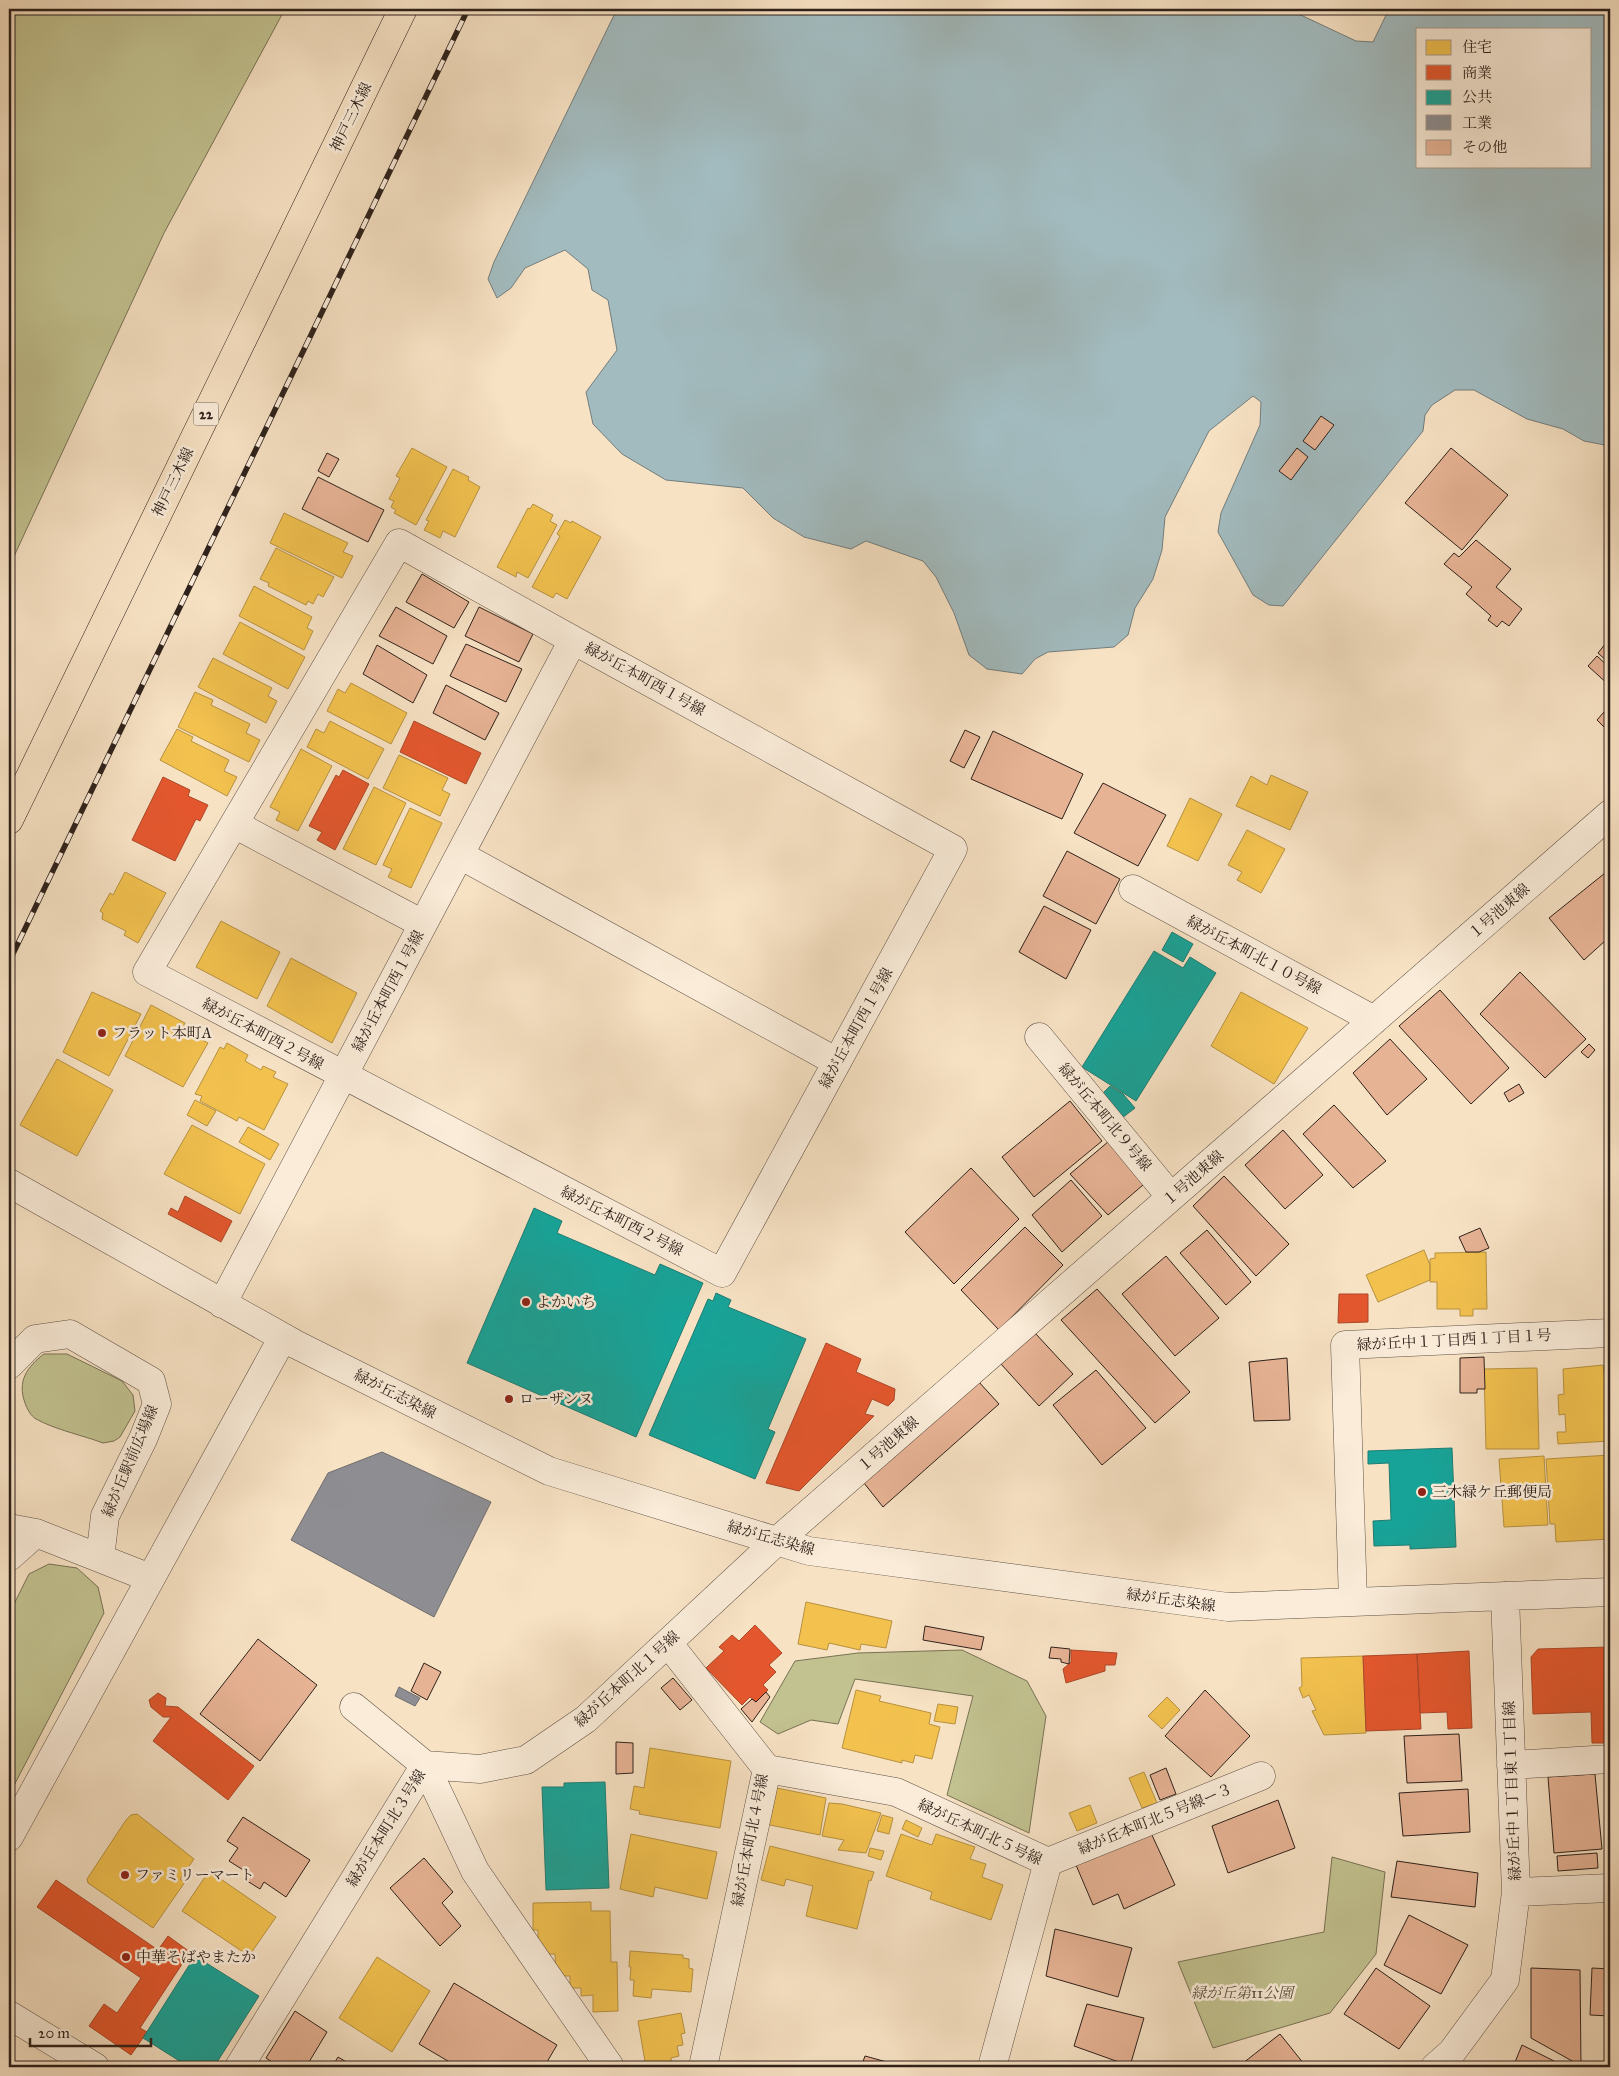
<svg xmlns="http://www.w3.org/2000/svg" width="1619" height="2076" font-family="'IM FELL Great Primer','Noto Serif JP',serif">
	<rect width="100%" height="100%" fill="#f7e2c4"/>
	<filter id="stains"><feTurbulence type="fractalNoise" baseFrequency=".004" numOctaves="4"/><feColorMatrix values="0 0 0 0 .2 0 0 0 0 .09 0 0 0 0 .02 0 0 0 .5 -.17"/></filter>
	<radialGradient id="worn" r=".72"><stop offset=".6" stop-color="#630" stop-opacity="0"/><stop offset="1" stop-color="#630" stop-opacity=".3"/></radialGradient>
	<!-- green -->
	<path fill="#c2c290" stroke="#787256" d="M9,9H285L164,233L9,567Z
		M44,1354H67L122,1381L133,1395L135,1411L120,1437L114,1441L103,1443C82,1435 56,1430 36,1419C31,1416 27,1409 25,1403C17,1381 27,1367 44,1354Z
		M49,1564L77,1568L98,1587L104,1613L9,1795V1614L29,1574Z
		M962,1650L1027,1681L1046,1716L1029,1833L947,1795L973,1696L855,1679L838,1724L811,1720L778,1734L760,1722L795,1661L858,1653Z
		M1332,1857L1385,1872L1376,1954L1330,2013L1213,2048L1178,1962L1324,1932Z"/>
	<!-- water -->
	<path fill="#a2bbbf" stroke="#747d7d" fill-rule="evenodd" d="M617,9H1288L1356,41L1373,42L1389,9H1610V446L1584,441L1563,429L1527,419L1474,390H1455L1432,405L1425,415L1423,431L1283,606L1269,605L1253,595L1218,532L1221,513L1260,425L1261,402L1253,396L1209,431L1165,517L1162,550L1153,579L1135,608L1128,635L1114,647L1048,652L1035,659L1022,674L987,669L969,655L954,613L936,577L923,561L866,541L851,549L804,537L773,518L743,488L666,480L622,454L593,424L586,392L617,350L608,300L592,290L588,269L565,250L525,268L511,288L497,298L488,279L494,262ZM1418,29H1590V166H1418Z"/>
	<!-- homes -->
	<path fill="#f2c14e" stroke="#b7913f" d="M412,448L447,467L416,525L394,513L396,510L391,507L394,501L389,499L400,478L396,476Z
		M453,469L469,477L468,480L480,487L455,537L443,531L440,538L424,530L429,521L426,520Z
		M533,504L553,515L550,521L557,525L528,578L517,572L516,577L497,567L528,508L530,509Z
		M284,513L348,543L343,552L353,556L342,578L270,543Z
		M565,520L571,523L572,521L601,537L567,599L556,593L553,598L532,587L560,536L557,534Z
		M276,548L334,577L323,597L318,594L313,604L308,601L306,605L268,586L269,583L260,579Z
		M254,586L312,617L307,628L313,631L304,650L239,616Z
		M240,622L305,657L288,689L223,654Z
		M213,658L272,688L268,696L277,701L266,723L198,687Z
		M351,683L407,713L391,744L327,711L338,689L345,693Z
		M195,692L213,700L211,705L250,724L246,733L260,740L249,762L178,727Z
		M330,721L384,749L368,779L307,747L316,729L324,733Z
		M177,729L193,737L191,741L229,760L224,771L237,777L227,796L160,760Z
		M301,749L332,766L298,831L276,820L280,812L270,807Z
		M399,755L448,778L442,790L450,794L440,816L383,788Z
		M1271,775L1308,792L1290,830L1236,806L1251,776L1267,785Z
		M374,787L406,803L376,865L343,849Z
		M1190,798L1222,814L1198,861L1167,846Z
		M410,808L442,823L411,888L388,877L392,869L383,865Z
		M1247,830L1285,849L1261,893L1237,880L1242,872L1228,865Z
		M125,872L166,893L138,943L124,935L126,931L102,919L103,913L100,911L110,893L113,895Z
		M221,921L280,952L257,999L196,967Z
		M291,958L357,993L332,1043L267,1006Z
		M92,992L141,1014L109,1076L63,1052Z
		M1241,992L1308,1028L1274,1084L1211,1046Z
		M151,1005L185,1023L182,1029L208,1043L183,1087L125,1056Z
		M227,1043L248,1055L245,1061L261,1070L263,1066L276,1072L273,1077L288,1084L264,1130L239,1117L237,1121L200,1101L202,1096L195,1094L220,1047L224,1049Z
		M57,1059L113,1090L77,1156L20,1125Z
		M195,1100L216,1111L207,1126L187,1115Z
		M192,1125L265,1164L240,1214L164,1174Z
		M248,1127L279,1144L270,1160L239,1142Z
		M1424,1250L1430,1265V1280L1378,1302L1366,1275Z
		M1486,1252L1487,1309H1473V1316H1460V1309H1437V1282H1430V1259L1435,1258V1253Z
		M1603,1365L1605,1379H1610V1441L1558,1444L1557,1432H1566L1565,1414L1559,1415L1558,1395L1564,1394L1563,1369Z
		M1537,1368L1539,1449H1486L1484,1369Z
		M1610,1455V1539L1556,1542L1555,1524H1550L1546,1459Z
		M1544,1456L1548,1525L1504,1527L1499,1459Z
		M806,1602L892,1621L886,1648L861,1644L860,1650L829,1643L827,1650L798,1644Z
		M1363,1656L1366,1733L1324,1735L1312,1711L1316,1710L1309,1695L1303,1698L1299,1688L1302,1686L1301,1658Z
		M856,1690L881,1696L879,1701L931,1713L929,1724L940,1727L932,1759L915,1755L913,1763L902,1760V1763L842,1748Z
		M1167,1697L1180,1710L1162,1729L1148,1716Z
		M938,1704L958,1707L955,1724L934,1721Z
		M650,1748L731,1761L720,1828L639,1814L640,1811L630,1809L634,1786L644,1788Z
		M1144,1772L1157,1803L1142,1808L1129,1778Z
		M772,1787L826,1798L820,1835L765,1824Z
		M829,1803L842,1804L881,1813L866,1853L838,1850L844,1840L822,1836Z
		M1090,1805L1097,1823L1077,1831L1069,1813Z
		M137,1814L194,1859L180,1879L185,1882L153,1928L88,1883L87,1879L126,1820L131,1815Z
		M882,1815L893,1818L889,1834L877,1831Z
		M906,1820L922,1828L918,1837L902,1829Z
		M631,1834L717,1852L707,1899L655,1887L653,1897L620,1889Z
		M901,1834L932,1845L936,1834L975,1847L970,1859L986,1864L982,1877L1003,1885L991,1920L930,1899L932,1892L886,1876Z
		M770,1846L874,1872L871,1881L869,1880L857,1929L806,1916L813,1886L786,1879L784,1886L761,1880Z
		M870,1848L884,1851L881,1860L868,1856Z
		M209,1871L276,1917L249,1956L182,1911Z
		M591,1902V1911H610L611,1962H617L618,2011L593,2012V1995L581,1996V1988H570V1976H556L555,1954H544L538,1948V1930H533V1903Z
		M630,1951L683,1955V1958L689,1959V1968L693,1969L691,1992L652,1989L651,1998L633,1996L634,1980H630L631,1967H629Z
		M377,1957L430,1991L392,2052L339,2018Z
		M681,2013L685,2033L681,2034L683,2045L677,2046L679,2056L671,2058L672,2066L670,2067H646L638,2021Z"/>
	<!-- shops -->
	<path fill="#e4572e" stroke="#ad4728" d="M414,721L481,753L466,784L400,752Z
		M343,770L369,784L335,850L317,840L322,832L309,826L336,775L339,777Z
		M163,777L190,790L188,796L208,805L200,821L196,819L175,861L132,840Z
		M185,1196L232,1221L221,1242L168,1214L171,1208L178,1212Z
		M1339,1294H1368V1322L1338,1323Z
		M826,1343L861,1359L856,1372L895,1389L894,1400L888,1406L872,1399L865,1414L874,1416L799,1491L766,1483Z
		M755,1625L782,1653L769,1665L776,1672L763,1685L768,1690L756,1702L750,1697L742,1705L706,1668L724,1651L719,1647L732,1635L739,1641Z
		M1610,1647V1743H1592L1591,1712L1533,1714L1531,1657L1538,1649Z
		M1071,1650L1117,1653L1115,1665H1105V1671L1066,1683L1063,1669L1071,1662Z
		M1469,1651L1472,1728L1448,1729L1447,1712L1420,1713L1417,1654Z
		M1417,1654L1421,1729L1366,1731L1363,1656Z
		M158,1693L166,1698L165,1706L178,1707L254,1766L228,1800L153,1741L171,1717H163L151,1707L149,1700Z
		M56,1880L158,1950L168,1936L190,1952L140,2028L147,2032L131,2055L89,2026L104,2004L117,2013L141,1978L37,1907Z"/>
	<!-- public -->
	<path fill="#17a398" stroke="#1e7c72" d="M1172,932L1193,944L1183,962L1162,950Z
		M1154,951L1183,968L1190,957L1216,973L1136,1101L1082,1067Z
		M1110,1086L1123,1094L1135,1108L1122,1118L1102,1094Z
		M534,1208L562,1221L557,1233L655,1275L660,1264L703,1283L636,1437L467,1363Z
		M716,1293L731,1300L728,1307L806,1339L768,1429L775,1432L755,1479L649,1435L708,1299L713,1301Z
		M1452,1448L1456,1547L1410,1549V1545L1374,1546L1373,1521L1391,1520L1389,1463L1368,1464V1451Z
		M605,1782L609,1888L546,1890L542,1787H564V1783Z
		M195,1956L259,1996L214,2067H189L143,2038Z"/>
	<!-- industry -->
	<path fill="#8d8d92" stroke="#706d6e" d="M382,1452L491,1502L434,1617L291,1540L328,1473Z
		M399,1687L420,1698L415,1706L395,1696Z"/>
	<!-- building -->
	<path fill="#e7b395" stroke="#2e211b" d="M1321,416L1334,425L1315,450L1303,441Z
		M1297,448L1308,457L1291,480L1279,471Z
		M1451,448L1508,495L1462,550L1405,503Z
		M327,453L339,459L329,477L318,471Z
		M318,477L384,510L368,542L302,509Z
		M1476,540L1511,569L1496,587L1522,609L1509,626L1502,621L1497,627L1488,620L1491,616L1466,594L1472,587L1444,564L1454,553L1459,557Z
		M422,574L469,602L454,628L406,602Z
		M396,607L447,636L433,664L379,636Z
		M479,607L533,634L519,662L465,636Z
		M1610,638V664L1598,653Z
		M466,644L522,669L506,702L450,676Z
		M377,645L427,675L413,703L363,674Z
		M1597,656L1610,668V686L1588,666Z
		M446,685L499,713L485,740L433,713Z
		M1610,705V727L1607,730L1597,720Z
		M965,730L980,737L964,768L950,761Z
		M993,731L1083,774L1062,819L971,779Z
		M1103,783L1166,815L1138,866L1074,833Z
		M1067,851L1120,879L1096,924L1043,896Z
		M1610,869V944L1606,940L1584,960L1549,918Z
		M1044,906L1091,930L1066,979L1019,952Z
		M1520,972L1586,1039L1545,1078L1480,1014Z
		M1440,990L1509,1068L1471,1104L1399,1026Z
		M1390,1039L1427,1079L1387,1115L1353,1073Z
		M1589,1044L1595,1050L1588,1058L1581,1052Z
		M1519,1084L1524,1093L1509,1102L1504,1093Z
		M1070,1101L1102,1141L1034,1197L1002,1157Z
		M1334,1105L1386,1161L1353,1188L1303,1134Z
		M1283,1130L1323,1175L1285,1209L1245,1165Z
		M1115,1136L1150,1179L1108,1215L1070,1174Z
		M971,1168L1019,1219L954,1284L905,1232Z
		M1224,1176L1289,1244L1256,1276L1193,1206Z
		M1071,1180L1102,1216L1062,1252L1032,1215Z
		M1025,1227L1063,1265L999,1330L961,1290Z
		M1480,1228L1489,1248L1479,1252H1466L1459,1237Z
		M1207,1230L1251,1282L1226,1305L1180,1253Z
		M1166,1256L1219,1318L1175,1356L1122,1294Z
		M1097,1289L1190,1392L1155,1423L1061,1320Z
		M1035,1333L1073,1374L1039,1406L1001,1364Z
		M1484,1357L1485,1389H1477V1393H1460V1358Z
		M1287,1358L1290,1420L1254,1421L1249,1362Z
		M1096,1370L1146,1428L1102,1465L1053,1405Z
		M978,1381L999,1404L883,1507L864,1483Z
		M925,1626L984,1637L981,1650L923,1640Z
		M258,1639L317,1685L260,1761L200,1714Z
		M1051,1647L1070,1649L1069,1664L1061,1662V1659L1049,1658Z
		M424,1663L441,1672L427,1700L411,1691Z
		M673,1678L692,1700L680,1710L661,1688Z
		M1205,1690L1250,1736L1211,1777L1165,1736Z
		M766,1692L770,1697L752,1722L741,1709L752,1699L756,1702Z
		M1459,1734L1462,1781L1407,1783L1404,1736Z
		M616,1742L633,1743V1773L616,1774Z
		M1166,1768L1176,1794L1160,1800L1150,1775Z
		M1595,1774L1602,1849L1554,1853L1548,1777Z
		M1468,1789L1470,1832L1403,1836L1399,1793Z
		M1278,1800L1295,1848L1228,1873L1212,1826Z
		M243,1817L310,1860L286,1897L264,1882L260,1889L244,1879L248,1873L229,1861L238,1848L227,1841Z
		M1151,1833L1175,1885L1124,1909L1118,1894L1093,1905L1076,1865Z
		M1597,1853L1598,1868L1558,1871L1557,1856Z
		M424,1858L453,1892L442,1903L461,1926L440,1946L390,1888Z
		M1397,1861L1478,1873L1475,1907L1391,1897Z
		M1609,1911L1610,1959H1607Z
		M1409,1915L1468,1945L1441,1994L1384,1965Z
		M1055,1929L1132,1948L1118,1997L1046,1976Z
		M1376,1968L1430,2006L1399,2049L1344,2014Z
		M1531,1968L1580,1970L1581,2066L1531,2038Z
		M1592,1968L1610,1969V2016L1590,2015Z
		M454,1983L557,2045L544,2067H458L419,2044Z
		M1087,2004L1144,2018L1130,2066L1074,2046Z
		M295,2011L327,2032L306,2067H280L266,2058Z
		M1280,2034L1304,2064L1300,2067H1238Z
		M1522,2045L1566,2067H1513Z
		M865,2056L905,2067H861Z
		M338,2057L355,2067H332Z"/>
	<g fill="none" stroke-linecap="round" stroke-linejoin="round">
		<!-- minor casing -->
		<g stroke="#605145" stroke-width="29">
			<path id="minor" d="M234,824L399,543L573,640
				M460,855L837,1062
				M1133,889L1374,1020
				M1039,1037L1171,1197
				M9,1183L295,1344L549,1471L809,1551L1228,1607L1610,1592
				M222,1304C339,1083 457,861 573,640L953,849L722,1273L147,972L234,824L423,924
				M9,1365L35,1339L70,1334L151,1381L157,1404L143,1439L105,1516L100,1558
				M9,1528L36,1533L150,1578
				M9,1557L36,1533
				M1505,1596L1516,1892L1610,1888
				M1353,1602L1345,1345L1610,1333
				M668,1643L767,1769L703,2067
				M354,1707L425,1765L480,1769L526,1760L586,1719L777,1541L1610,814
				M1511,1765L1610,1759
				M767,1769L896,1792L1048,1862L992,2067
				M9,1837L283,1337
				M1048,1862L1261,1776
				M9,2015L95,2067
				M239,2067L425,1765L475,1871L610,2067
				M1435,2067L1452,2052L1505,1980L1516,1892"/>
		</g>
		<!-- major casing -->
		<g stroke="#2e211b" stroke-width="29">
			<path id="major" d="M9,820L403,9"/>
		</g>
		<!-- minor -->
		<use href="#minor" stroke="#faecd9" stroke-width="28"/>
		<!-- major -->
		<use href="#major" stroke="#f7e2c4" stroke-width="28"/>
		<!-- rail casing -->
		<g stroke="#2e211b" stroke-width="5.5">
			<path id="rail" d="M9,962L468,9"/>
		</g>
		<!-- rail -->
		<use href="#rail" stroke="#faecd9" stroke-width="4" stroke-dasharray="11" stroke-linecap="butt"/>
	</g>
	<!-- markers -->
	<g fill="#8f2418" stroke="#faecd9" stroke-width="2">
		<circle cx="102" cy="1033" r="5"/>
		<circle cx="526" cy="1302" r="5"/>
		<circle cx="509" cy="1399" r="5"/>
		<circle cx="1422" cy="1492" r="5"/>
		<circle cx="125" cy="1875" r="5"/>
		<circle cx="126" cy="1957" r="5"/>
	</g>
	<g text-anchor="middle" stroke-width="5" stroke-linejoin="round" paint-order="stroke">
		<!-- shield labels -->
		<rect fill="#faecd9" stroke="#6b5e54" stroke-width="1" x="193.5" y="402.5" width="25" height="23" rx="4"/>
		<g font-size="14" font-weight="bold" fill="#2e211b">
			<text x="206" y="419">22</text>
		</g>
		<!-- street labels -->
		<g font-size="15" fill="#2e211b" stroke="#faecd9">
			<text transform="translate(351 117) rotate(-64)" y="5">神戸三木線</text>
			<text transform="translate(173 482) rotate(-64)" y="5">神戸三木線</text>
			<text transform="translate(645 679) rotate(29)" y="5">緑が丘本町西１号線</text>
			<text transform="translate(1499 911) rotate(-41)" y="5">１号池東線</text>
			<text transform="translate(1254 955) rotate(28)" y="5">緑が丘本町北１０号線</text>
			<text transform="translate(388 991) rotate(-62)" y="5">緑が丘本町西１号線</text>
			<text transform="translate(856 1028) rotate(-61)" y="5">緑が丘本町西１号線</text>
			<text transform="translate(263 1034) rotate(28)" y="5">緑が丘本町西２号線</text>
			<text transform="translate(1105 1117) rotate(50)" y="5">緑が丘本町北９号線</text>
			<text transform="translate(1193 1178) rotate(-41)" y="5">１号池東線</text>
			<text transform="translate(622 1221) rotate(27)" y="5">緑が丘本町西２号線</text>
			<text transform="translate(1454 1340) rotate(-3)" y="5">緑が丘中１丁目西１丁目１号</text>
			<text transform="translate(395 1394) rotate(27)" y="5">緑が丘志染線</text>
			<text transform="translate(888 1444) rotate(-41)" y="5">１号池東線</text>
			<text transform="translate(130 1461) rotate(-67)" y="5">緑が丘駅前広場線</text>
			<text transform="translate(771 1538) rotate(16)" y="5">緑が丘志染線</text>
			<text transform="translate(1171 1600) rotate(8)" y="5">緑が丘志染線</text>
			<text transform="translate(627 1679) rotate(-42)" y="5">緑が丘本町北１号線</text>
			<text transform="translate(1512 1791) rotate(-92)" y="5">緑が丘中１丁目東１丁目線</text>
			<text transform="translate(1155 1819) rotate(-22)" y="5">緑が丘本町北５号線ー３</text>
			<text transform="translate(386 1828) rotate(-58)" y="5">緑が丘本町北３号線</text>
			<text transform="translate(980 1832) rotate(25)" y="5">緑が丘本町北５号線</text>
			<text transform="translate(750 1840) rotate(-79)" y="5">緑が丘本町北４号線</text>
		</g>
		<!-- poi labels -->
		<g font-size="15" fill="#2e211b" stroke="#faecd9" text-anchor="start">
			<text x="112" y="1038">フラット本町A</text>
			<text x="536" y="1307">よかいち</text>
			<text x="519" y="1404">ローザンヌ</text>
			<text x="1432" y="1497">三木緑ケ丘郵便局</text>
			<text x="135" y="1880">ファミリーマート</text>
			<text x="136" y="1962">中華そばやまたか</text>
		</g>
		<!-- park labels -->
		<g font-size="15" font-style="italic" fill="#5a513e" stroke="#faecd9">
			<text x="1242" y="1998">緑が丘第11公園</text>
		</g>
	</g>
	<!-- margin -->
	<rect width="1619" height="2076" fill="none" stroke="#f7e2c4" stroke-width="30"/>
	<rect x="10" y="10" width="1599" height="2056" fill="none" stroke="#2e211b" stroke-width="2.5"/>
	<rect x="15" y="15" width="1589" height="2046" fill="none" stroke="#2e211b"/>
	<!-- legend -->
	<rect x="1416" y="28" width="175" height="140" fill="#faecd9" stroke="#a89b8d"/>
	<rect x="1426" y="40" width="25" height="15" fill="#f2c14e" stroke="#a89b8d"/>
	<text x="1462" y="52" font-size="15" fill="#2e211b">住宅</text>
	<rect x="1426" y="65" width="25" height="15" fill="#e4572e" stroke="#a89b8d"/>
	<text x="1462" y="78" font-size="15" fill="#2e211b">商業</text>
	<rect x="1426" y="90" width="25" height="15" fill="#17a398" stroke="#a89b8d"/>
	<text x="1462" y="102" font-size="15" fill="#2e211b">公共</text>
	<rect x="1426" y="115" width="25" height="15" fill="#8d8d92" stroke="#a89b8d"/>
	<text x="1462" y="128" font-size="15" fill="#2e211b">工業</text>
	<rect x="1426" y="140" width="25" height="15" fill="#e7b395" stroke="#a89b8d"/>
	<text x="1462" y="152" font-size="15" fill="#2e211b">その他</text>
	<!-- scale -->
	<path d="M30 2038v8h121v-8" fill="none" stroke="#2e211b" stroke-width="2.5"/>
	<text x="38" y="2038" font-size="15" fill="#2e211b" stroke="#faecd9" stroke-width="4" paint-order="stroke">20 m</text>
	<rect width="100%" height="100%" filter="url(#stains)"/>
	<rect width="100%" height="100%" fill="url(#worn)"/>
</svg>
